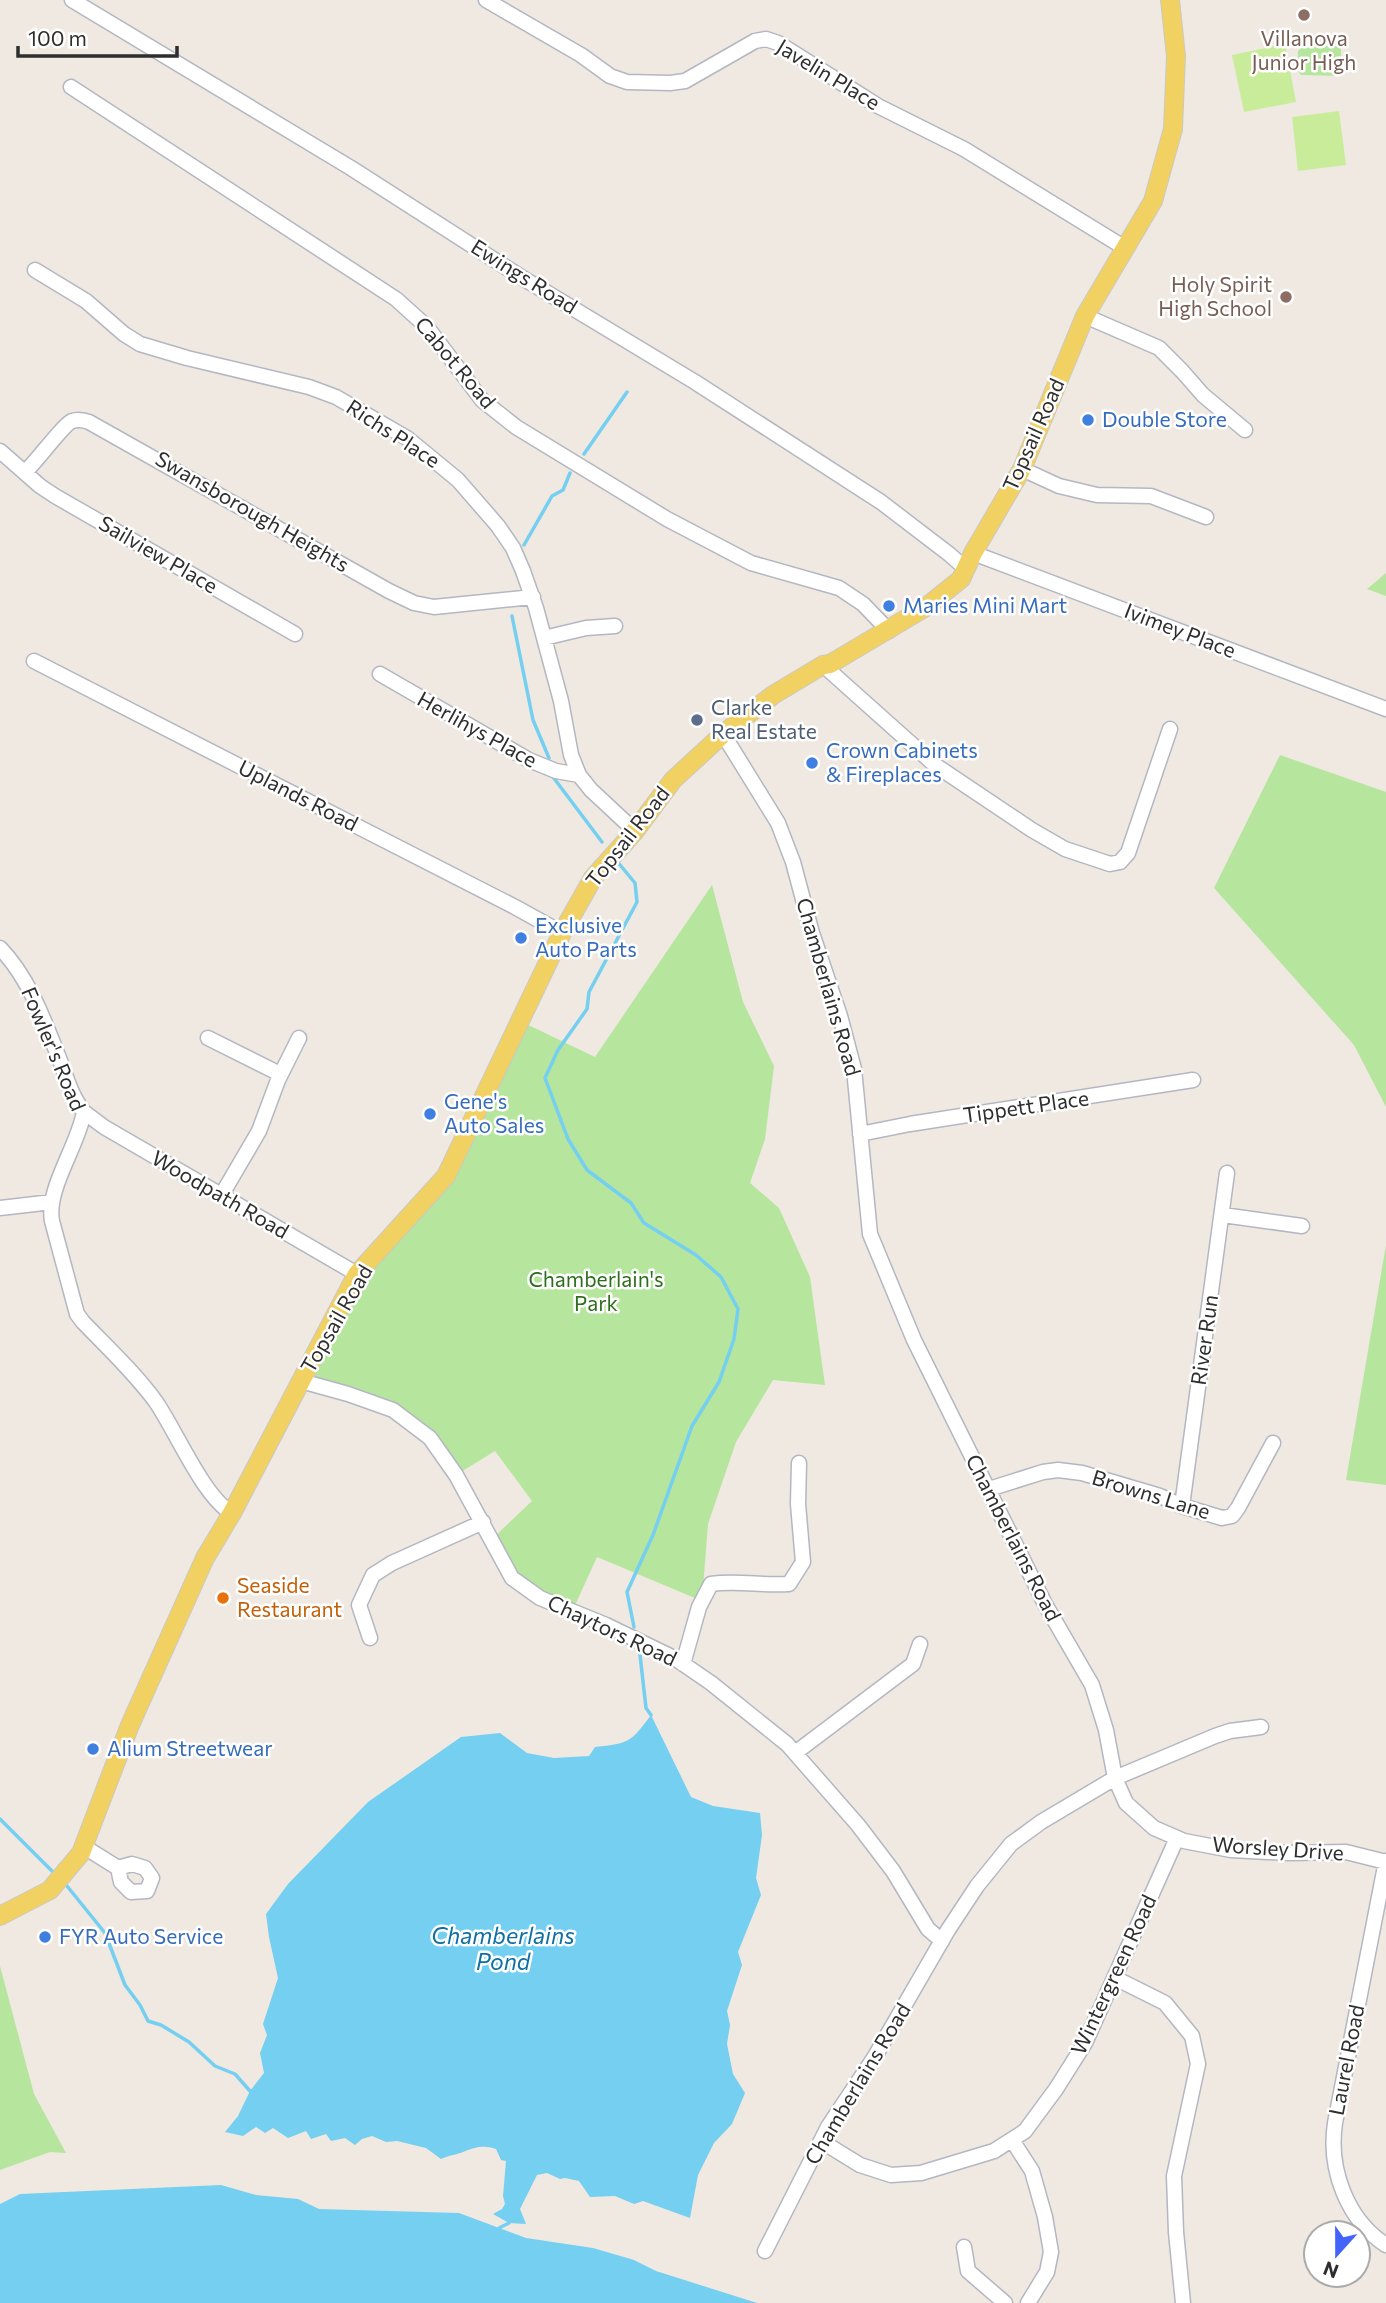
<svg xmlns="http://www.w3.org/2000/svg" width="1386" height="2303" font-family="Commissioner,sans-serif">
	<rect width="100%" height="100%" fill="#efe9e1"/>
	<!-- green -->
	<path fill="#b6e59e" d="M1303,46H1341V76L1301,75L1298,71V51Z
		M1386,573V596L1367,589Z
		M1280,755L1386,792V1107L1354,1045L1214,888Z
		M712,885L743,1002L774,1066L765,1139L750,1183L779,1208L810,1277L825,1385L773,1380L736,1442L708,1524L702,1601L597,1557L572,1612L512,1578L492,1539L532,1501L495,1451L456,1475L430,1438L393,1410L301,1381L357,1274L446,1176L520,1021L595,1057Z
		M1386,1245V1485L1346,1480Z
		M0,1966L34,2094L66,2153L50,2152L0,2170Z"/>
	<!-- pitch -->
	<path fill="#c9ec9a" d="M1285,44L1296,102L1244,112L1232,55Z
		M1339,111L1346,165L1298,171L1292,117Z"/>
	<!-- water -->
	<path fill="#75cff0" d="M651,1715L691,1797L713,1806L760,1813L762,1835L756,1878L761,1895L738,1952L742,1965L727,2011L730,2025L727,2044L733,2074L745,2093L732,2124L714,2143L698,2175L690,2218L643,2201L634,2204L615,2196L590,2197L579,2181L565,2178L560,2179L547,2173L537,2175L520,2209L526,2224L509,2223L493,2214L502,2209L505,2204L503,2196L506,2161L501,2160L496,2149C484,2145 475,2147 463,2152C456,2155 449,2155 441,2159L426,2148L397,2141L386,2142L372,2136L362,2139L355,2145L345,2138L331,2141L326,2134L311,2139L306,2131L288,2138L273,2128L265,2133L256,2127L243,2136L225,2132L238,2116L250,2091L264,2073L260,2053L267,2035L263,2024L278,1978L269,1937L266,1914L288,1884L368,1802L461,1737L500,1733L527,1753L554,1758L589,1756L595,1747C630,1743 630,1743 651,1715Z
		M221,2185L256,2195L298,2199L319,2209L459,2213L526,2238L593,2248L634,2260L656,2271L757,2303H0V2204L20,2194Z"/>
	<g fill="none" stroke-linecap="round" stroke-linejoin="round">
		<!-- stream -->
		<path stroke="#75cff0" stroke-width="3.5" d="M584,454L627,392
			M524,545L552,496L563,490L570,473
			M512,616L533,720L549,758
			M553,777L602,842
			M616,860L635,883L637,902L589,992L587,1009L558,1050L545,1078L568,1139L587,1170L631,1203L644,1223L696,1255L721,1277L738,1309L734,1339L719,1382L692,1426L653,1535L627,1592L634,1627
			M639,1646L646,1708L651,1715
			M0,1819L53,1872
			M67,1886L105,1933L125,1985L140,2005L148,2021L161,2025L189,2042L215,2066L235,2074L250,2091
			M499,2228L509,2223"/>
		<!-- minor casing -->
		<g stroke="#b4b7c1" stroke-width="17">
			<path id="minor" d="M72,0L351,168L521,277L695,382L881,502L949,554L966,569
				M486,0L581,55L610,76L627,82L670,83L685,81L755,41L766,39L778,43L878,106L964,149L1125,248
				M71,87L396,299L427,327L482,400L516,427L667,519L751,563L839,588L863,604L889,631
				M35,270L86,301L124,334L140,344L187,358L309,387L336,397L407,438L458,480L498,526L513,548L523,571L536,608L561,701L571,755L579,775L591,790L635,831
				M1085,316L1159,348L1182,371L1203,395L1245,430
				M0,451L40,486L55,496L295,634
				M1022,469L1059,486L1097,495L1151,496L1206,517
				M26,471C36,462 64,424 72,421C78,419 84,420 89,422L389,591L414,603L434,607L533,597
				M973,553L1386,709
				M544,638L586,628L615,626
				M34,661L515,907L562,933
				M823,665L935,765L1032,830L1065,849L1110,864L1120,862L1128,853L1170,729
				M380,674L529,760L556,771L579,775
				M723,734L778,823L793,862L812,933L840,1016L854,1069L870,1234L914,1340L1045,1604L1092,1685L1106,1730L1115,1778L1041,1822L1011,1844L977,1886L948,1930L874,2058L828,2127L765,2251
				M0,948C30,979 45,1023 61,1063C67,1080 72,1097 84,1112C78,1146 46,1189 52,1221L77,1314L83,1322C108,1348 135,1373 156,1402C176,1431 204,1498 232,1513
				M208,1038L280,1074
				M84,1112L104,1127L357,1274
				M860,1134L910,1124L1193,1080
				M221,1196L259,1131L278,1080L299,1038
				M0,1208L52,1202
				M1223,1215L1302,1226
				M301,1381L348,1394L393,1410L430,1438L456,1475L512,1578L540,1598L606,1625L676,1659L711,1683L787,1744L858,1825L893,1871L928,1929L942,1941
				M989,1489L1043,1472L1058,1470L1082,1473L1160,1496L1182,1506L1222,1518L1232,1516L1238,1508L1273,1443
				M1182,1506L1227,1173
				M370,1638L359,1605L373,1575L392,1563L483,1522
				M683,1664L699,1607L711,1584C737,1580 763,1586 789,1584L803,1562L798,1504L799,1463
				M1261,1727L1230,1731L1215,1736L1115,1778L1126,1803L1154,1828L1184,1841L1231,1850L1288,1853L1346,1852L1386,1862
				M795,1753L913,1664L920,1644
				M83,1846L118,1868L132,1864L145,1868L152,1878L147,1891L131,1892L121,1882L118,1868
				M1386,1861L1335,2123C1328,2169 1347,2220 1386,2245
				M1115,1978L1165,2003L1192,2036L1198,2064L1174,2176L1176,2232L1183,2303
				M1012,2140L1032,2171L1045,2217L1051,2252L1047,2272L1028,2303
				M821,2141L860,2165L891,2175L921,2173L994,2151L1025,2131L1056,2089L1085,2043L1177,1838
				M964,2247L968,2271L1005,2303"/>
		</g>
		<!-- major casing -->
		<g stroke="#c9c9c9" stroke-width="20">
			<path id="major" d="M0,1916L50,1890L81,1853L130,1725L205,1558L232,1513L357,1274L446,1176L562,933L593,878L635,831L673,780L723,734L773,695L823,665L830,664L926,607L961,579L973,553L1022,469L1085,316L1153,201L1173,129L1176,56L1170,0"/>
		</g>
		<!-- minor -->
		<use href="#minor" stroke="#fff" stroke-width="14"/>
		<!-- major -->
		<use href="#major" stroke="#f2d163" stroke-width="18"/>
	</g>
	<!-- markers -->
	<g fill="#8d6e63" stroke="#fff" stroke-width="2.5">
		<circle cx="1304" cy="15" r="7"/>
		<circle cx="1286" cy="297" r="7"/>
	</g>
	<g fill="#3f7fe0" stroke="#fff" stroke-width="2.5">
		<circle cx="1088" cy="420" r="7"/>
		<circle cx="889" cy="606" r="7"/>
		<circle cx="812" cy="763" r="7"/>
		<circle cx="521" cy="938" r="7"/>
		<circle cx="430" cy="1114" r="7"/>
		<circle cx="93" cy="1749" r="7"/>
		<circle cx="45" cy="1937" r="7"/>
	</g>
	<circle fill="#5c6f8a" stroke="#fff" stroke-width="2.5" cx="697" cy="720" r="7"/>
	<circle fill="#e8710a" stroke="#fff" stroke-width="2.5" cx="223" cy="1598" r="7"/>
	<g text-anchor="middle" stroke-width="5" stroke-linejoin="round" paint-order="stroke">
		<!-- education labels -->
		<g font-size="21" fill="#785e54" stroke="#fff">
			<text x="1304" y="46">Villanova<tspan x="1304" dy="24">Junior High</tspan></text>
			<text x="1272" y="292" text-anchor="end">Holy Spirit<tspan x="1272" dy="24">High School</tspan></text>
		</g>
		<!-- street labels -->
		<g font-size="21" fill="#2e2e2e" stroke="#fff">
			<text transform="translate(828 75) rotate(31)" y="7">Javelin Place</text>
			<text transform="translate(524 277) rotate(32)" y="7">Ewings Road</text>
			<text transform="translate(455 363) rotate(50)" y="7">Cabot Road</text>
			<text transform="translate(393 434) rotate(33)" y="7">Richs Place</text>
			<text transform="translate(1034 435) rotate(-66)" y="7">Topsail Road</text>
			<text transform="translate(252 512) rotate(30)" y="7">Swansborough Heights</text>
			<text transform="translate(158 555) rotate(30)" y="7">Sailview Place</text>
			<text transform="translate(1180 631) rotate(21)" y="7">Ivimey Place</text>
			<text transform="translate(477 730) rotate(29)" y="7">Herlihys Place</text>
			<text transform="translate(298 796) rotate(27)" y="7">Uplands Road</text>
			<text transform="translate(628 837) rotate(-52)" y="7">Topsail Road</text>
			<text transform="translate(828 987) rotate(74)" y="7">Chamberlains Road</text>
			<text transform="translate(53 1049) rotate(67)" y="7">Fowler's Road</text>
			<text transform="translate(1026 1107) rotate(-8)" y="7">Tippett Place</text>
			<text transform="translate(220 1195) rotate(30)" y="7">Woodpath Road</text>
			<text transform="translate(337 1319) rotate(-60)" y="7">Topsail Road</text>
			<text transform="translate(1205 1340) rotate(-82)" y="7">River Run</text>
			<text transform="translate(1151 1495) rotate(17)" y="7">Browns Lane</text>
			<text transform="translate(1013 1538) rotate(63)" y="7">Chamberlains Road</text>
			<text transform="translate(612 1631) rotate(25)" y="7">Chaytors Road</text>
			<text transform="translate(1278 1849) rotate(4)" y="7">Worsley Drive</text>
			<text transform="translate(1114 1975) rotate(-65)" y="7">Wintergreen Road</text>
			<text transform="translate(1347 2060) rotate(-79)" y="7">Laurel Road</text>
			<text transform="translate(858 2084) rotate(-59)" y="7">Chamberlains Road</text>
		</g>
		<!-- shop labels -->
		<g font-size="21" fill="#366cbe" stroke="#fff" text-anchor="start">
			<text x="1102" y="427">Double Store</text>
			<text x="903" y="613">Maries Mini Mart</text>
			<text x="826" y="758">Crown Cabinets<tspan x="826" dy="24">&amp; Fireplaces</tspan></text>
			<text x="535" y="933">Exclusive<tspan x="535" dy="24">Auto Parts</tspan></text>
			<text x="444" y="1109">Gene's<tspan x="444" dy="24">Auto Sales</tspan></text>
			<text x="107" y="1756">Alium Streetwear</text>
			<text x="59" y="1944">FYR Auto Service</text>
		</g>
		<!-- service labels -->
		<g font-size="21" fill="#4e5e75" stroke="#fff" text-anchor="start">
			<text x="711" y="715">Clarke<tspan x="711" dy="24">Real Estate</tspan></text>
		</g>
		<!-- park labels -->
		<g font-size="21" fill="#2c6e1b" stroke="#fff">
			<text x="596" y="1287">Chamberlain's<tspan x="596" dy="24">Park</tspan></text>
		</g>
		<!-- food labels -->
		<g font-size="21" fill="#c56008" stroke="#fff" text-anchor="start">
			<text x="237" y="1593">Seaside<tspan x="237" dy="24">Restaurant</tspan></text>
		</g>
		<!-- water labels -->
		<g font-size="23" font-style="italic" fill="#0d6fa3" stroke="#fff">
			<text x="503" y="1944">Chamberlains<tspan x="503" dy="26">Pond</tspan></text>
		</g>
	</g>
	<!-- north arrow -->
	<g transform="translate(1337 2254) rotate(201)"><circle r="33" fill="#ffffff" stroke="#ababab" stroke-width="2"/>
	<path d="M0-5L12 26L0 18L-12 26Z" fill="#4264fb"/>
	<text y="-10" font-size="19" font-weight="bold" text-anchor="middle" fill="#2e2e2e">N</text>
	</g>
	<!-- scale -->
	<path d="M18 46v10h159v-10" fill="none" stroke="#2e2e2e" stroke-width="3.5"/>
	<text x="28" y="46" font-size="21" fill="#2e2e2e" stroke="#ffffff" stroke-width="5" paint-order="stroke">100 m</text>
</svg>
